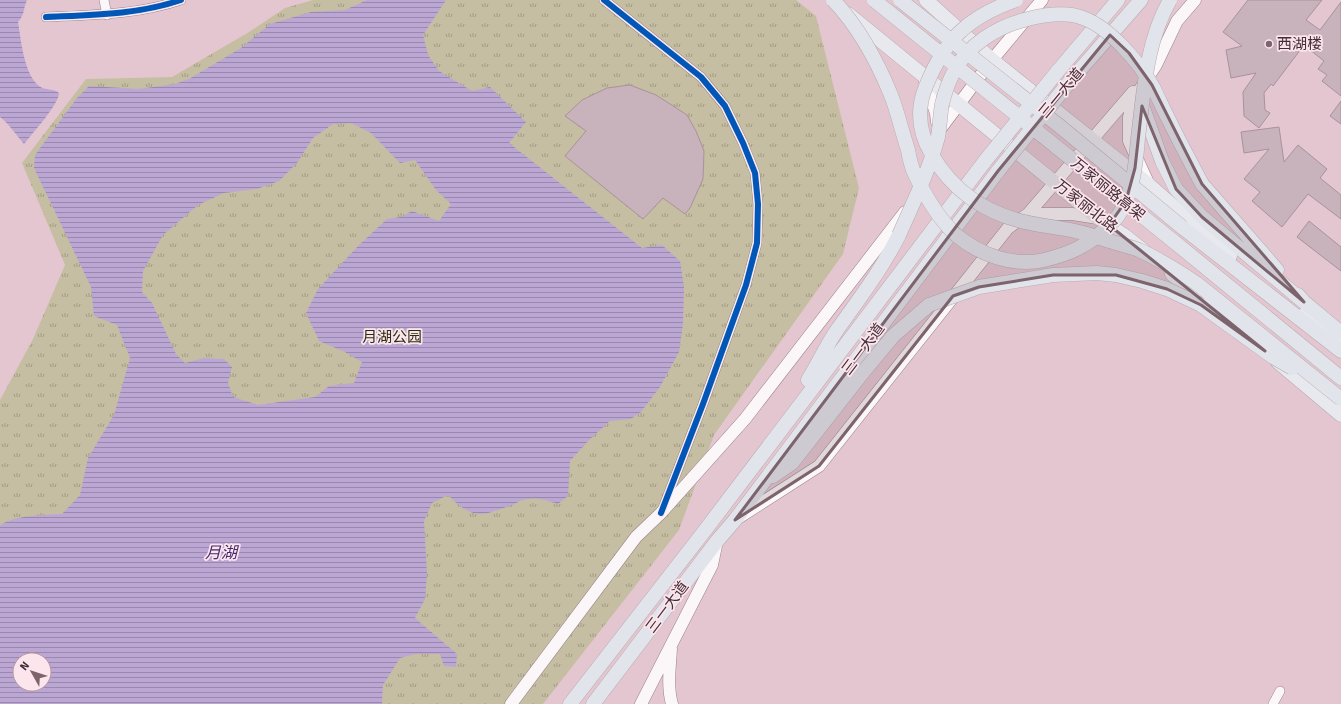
<svg xmlns="http://www.w3.org/2000/svg" width="1341" height="704" font-family="Signika,'Noto Sans SC',sans-serif">
	<defs>
		<pattern id="park-tufts" width="24" height="20" patternUnits="userSpaceOnUse"><rect width="24" height="20" fill="#c6bea2"/><path d="M3 7l-1-3M5 7V3M7 7l1-3M15 17l-1-3M17 17v-4M19 17l1-3" fill="none" stroke="#a29b85"/></pattern>
		<pattern id="water-rules" width="6" height="5" patternUnits="userSpaceOnUse"><rect width="6" height="5" fill="#bba6d4"/><path d="M0 2.5h6" fill="none" stroke="#9a88ad"/></pattern>
	</defs>
	<rect width="100%" height="100%" fill="#e4c6d0"/>
	<!-- park -->
	<path fill="url(#park-tufts)" fill-rule="evenodd" d="M313,0H796L816,16L859,188L843,254L714,435L679,530L543,704H0V400L33,339L65,265L22,163L86,79L172,77L249,32L285,8ZM20,660H44V684H20Z"/>
	<!-- water -->
	<path fill="url(#water-rules)" fill-rule="evenodd" d="M0,0H27C23,9 25,14 18,22C21,40 24,74 39,86C45,91 54,88 59,93C59,104 32,134 24,144C16,135 10,125 0,117Z
		M367,0H446L423,35L428,55L439,71L472,91L490,87L526,122L509,143L642,248L662,245L680,261L684,287L683,324L679,352L660,387L641,412L631,419L610,421L589,440L570,461L568,496L558,504C549,501 538,497 528,499C523,499 518,502 514,504C482,516 474,521 448,495L432,503L424,521L427,574L425,599L415,618L457,654L456,667L444,666L440,654H416L400,658L383,685L382,704H0V526C11,515 47,515 62,514L80,495L88,458L114,415L130,358L117,325L94,316L91,287L34,168L35,155L77,98L89,86L139,89L175,84L189,79L241,48L270,24L311,12L345,10ZM351,123L371,133L400,163L415,160L436,190L451,204L439,221L412,211L401,217L387,219L359,245L318,289L306,313L319,341L345,352L362,362L354,383L329,386L315,397L258,405L233,397L228,383L232,367L224,359L204,358L185,363L176,354L152,303L142,292L143,271L163,235L198,205L224,193L257,189L279,181L297,163L313,138L333,124ZM20,660H44V684H20Z"/>
	<!-- building -->
	<path fill="#c8b2bb" stroke="#a8929c" d="M1248,0H1322L1306,20L1320,30L1341,2V96L1322,81L1327,75L1318,69L1324,61L1304,45L1273,86L1271,84L1264,93L1265,110L1270,113L1259,128L1244,116L1243,92L1256,73L1231,78L1226,50L1242,46L1223,32Z
		M630,85L656,95L687,115L696,131L704,151L703,179L690,208L685,214L663,198L643,219L565,156L586,131L565,116L582,100L607,88Z
		M1341,101V124L1330,116Z
		M1279,127L1284,162L1298,145L1327,169L1320,178L1341,195V219L1308,194L1282,227L1252,201L1260,192L1244,179L1269,149L1244,153L1241,132Z
		M1309,221L1341,247V271L1297,237Z"/>
	<g fill="none" stroke-linecap="round" stroke-linejoin="round">
		<!-- minor casing -->
		<g stroke="#98828a" stroke-width="10">
			<path id="minor" d="M104,0L107,15
				M604,0L701,77L725,106L743,143L755,173L758,204L757,243L746,285L703,404L663,508
				M46,17C91,15 137,15 181,0
				M1273,704L1280,691"/>
		</g>
		<!-- secondary casing -->
		<g stroke="#98828a" stroke-width="13">
			<path id="secondary" d="M925,81L936,113L937,122
				M938,132L992,60L1042,0
				M1149,185L1129,141V117L1133,100L1156,65L1177,21L1195,0
				M1028,214L1133,92
				M738,518L819,466L1008,228L1028,214H1072L1098,218
				M671,649C670,667 667,687 672,704
				M511,704L636,537L661,513L745,419L905,212
				M641,704L712,565L717,541"/>
		</g>
		<!-- primary casing -->
		<g stroke="#bbaab0" stroke-width="15">
			<path id="primary" d="M926,0L992,60L1149,185L1230,256
				M848,14L1098,218L1125,236L1145,252
				M1172,274L1216,310
				M1305,314L1341,340
				M1278,362L1341,415"/>
		</g>
		<!-- trunk casing -->
		<g stroke="#bbaab0" stroke-width="15">
			<path id="trunk" d="M1057,72L1118,0
				M1071,80L1141,0
				M1142,105L1162,161L1176,189L1202,217L1304,302
				M1202,184L1277,270
				M1182,227L1341,351
				M1172,240L1341,378
				M1298,295L1304,302L1341,333
				M808,380C818,364 826,346 837,330C859,299 882,269 899,235
				M773,476L792,463L864,371
				M570,704L706,529L985,161
				M593,704L717,541L735,520L998,171"/>
		</g>
		<!-- minor -->
		<use href="#minor" stroke="#fbf6f8" stroke-width="9"/>
		<!-- secondary -->
		<use href="#secondary" stroke="#fbf6f8" stroke-width="12"/>
		<!-- primary -->
		<use href="#primary" stroke="#e8e9ee" stroke-width="14"/>
		<!-- trunk -->
		<use href="#trunk" stroke="#e2e4eb" stroke-width="14"/>
		<!-- trunk-bridge casing -->
		<g stroke="#bbaab0" stroke-width="15" stroke-linecap="butt">
			<path id="trunk-bridge" d="M833,0C859,27 877,61 891,95C898,113 902,132 908,150C909,157 911,164 913,170C923,192 938,218 956,235C980,255 1013,267 1044,260C1069,254 1088,246 1106,228C1110,224 1115,220 1118,216C1133,195 1136,163 1138,138C1144,91 1146,42 1170,0
				M874,0L1172,240
				M900,0L1062,128L1182,227
				M1016,0C968,17 945,39 926,86C916,110 919,133 932,155C952,190 985,213 1025,222C1041,226 1058,227 1075,231C1089,234 1102,239 1116,243C1123,245 1131,247 1139,250C1159,259 1178,271 1196,283L1341,399
				M985,161L1057,72
				M998,171L1071,80
				M899,235C913,203 929,171 938,137C940,126 940,115 942,104C945,92 949,80 955,70C968,45 997,27 1024,20C1041,15 1066,11 1083,18C1109,27 1140,63 1153,87C1159,99 1164,111 1170,122C1180,143 1191,163 1202,184
				M864,371L893,336L929,305L979,287L1053,275L1097,273L1116,275L1142,281L1167,289L1201,305L1273,357L1292,368"/>
		</g>
		<!-- trunk-bridge -->
		<use href="#trunk-bridge" stroke="#e2e4eb" stroke-width="14"/>
		<!-- cycleway casing -->
		<g stroke="#fce5ec" stroke-width="8">
			<path id="cycleway" d="M604,0L701,77L725,106L743,143L755,173L758,204L757,243L746,285L703,404L661,513
				M46,17C91,15 137,15 181,0"/>
		</g>
		<!-- cycleway -->
		<use href="#cycleway" stroke="#0057b8" stroke-width="6"/>
	</g>
	<!-- marked area -->
	<path fill="#7c636c" fill-opacity="0.2" stroke="#7c636c" stroke-width="3" stroke-linejoin="round" d="M1110,35L1129,53L1152,85L1202,184L1304,302L1202,217L1176,189L1142,106L1135,168L1126,201L1109,225L1265,351L1201,305L1167,289L1116,275H1053L979,287L953,296L819,466L735,520L998,171Z"/>
	<!-- markers -->
	<circle fill="#7c636c" stroke="#fce5ec" stroke-width="1.5" cx="1269" cy="44" r="4"/>
	<g text-anchor="middle" stroke-width="3.5" stroke-linejoin="round" paint-order="stroke">
		<!-- poi labels -->
		<g font-size="15" fill="#442e36" stroke="#fce5ec" text-anchor="start">
			<text x="1277" y="49">西湖楼</text>
		</g>
		<!-- street labels -->
		<g font-size="15" fill="#442e36" stroke="#fce5ec">
			<text transform="translate(1061 93) rotate(-50)" y="5">三一大道</text>
			<text transform="translate(1108 189) rotate(39)" y="5">万家丽路高架</text>
			<text transform="translate(1086 206) rotate(38)" y="5">万家丽北路</text>
			<text transform="translate(863 349) rotate(-53)" y="5">三一大道</text>
			<text transform="translate(667 607) rotate(-53)" y="5">三一大道</text>
		</g>
		<!-- park labels -->
		<g font-size="15" fill="#292d0f" stroke="#fce5ec">
			<text x="392" y="342">月湖公园</text>
		</g>
		<!-- water labels -->
		<g font-size="16" font-style="italic" fill="#422970" stroke="#fce5ec">
			<text x="221" y="558">月湖</text>
		</g>
	</g>
	<!-- north arrow -->
	<g transform="translate(32 672) rotate(309)"><circle r="19" fill="#fce5ec" stroke="#b29ca3"/>
	<path d="M0-3L7 15L0 10L-7 15Z" fill="#7c636c"/>
	<text y="-6" font-size="11" font-weight="bold" text-anchor="middle" fill="#442e36">N</text>
	</g>
</svg>
